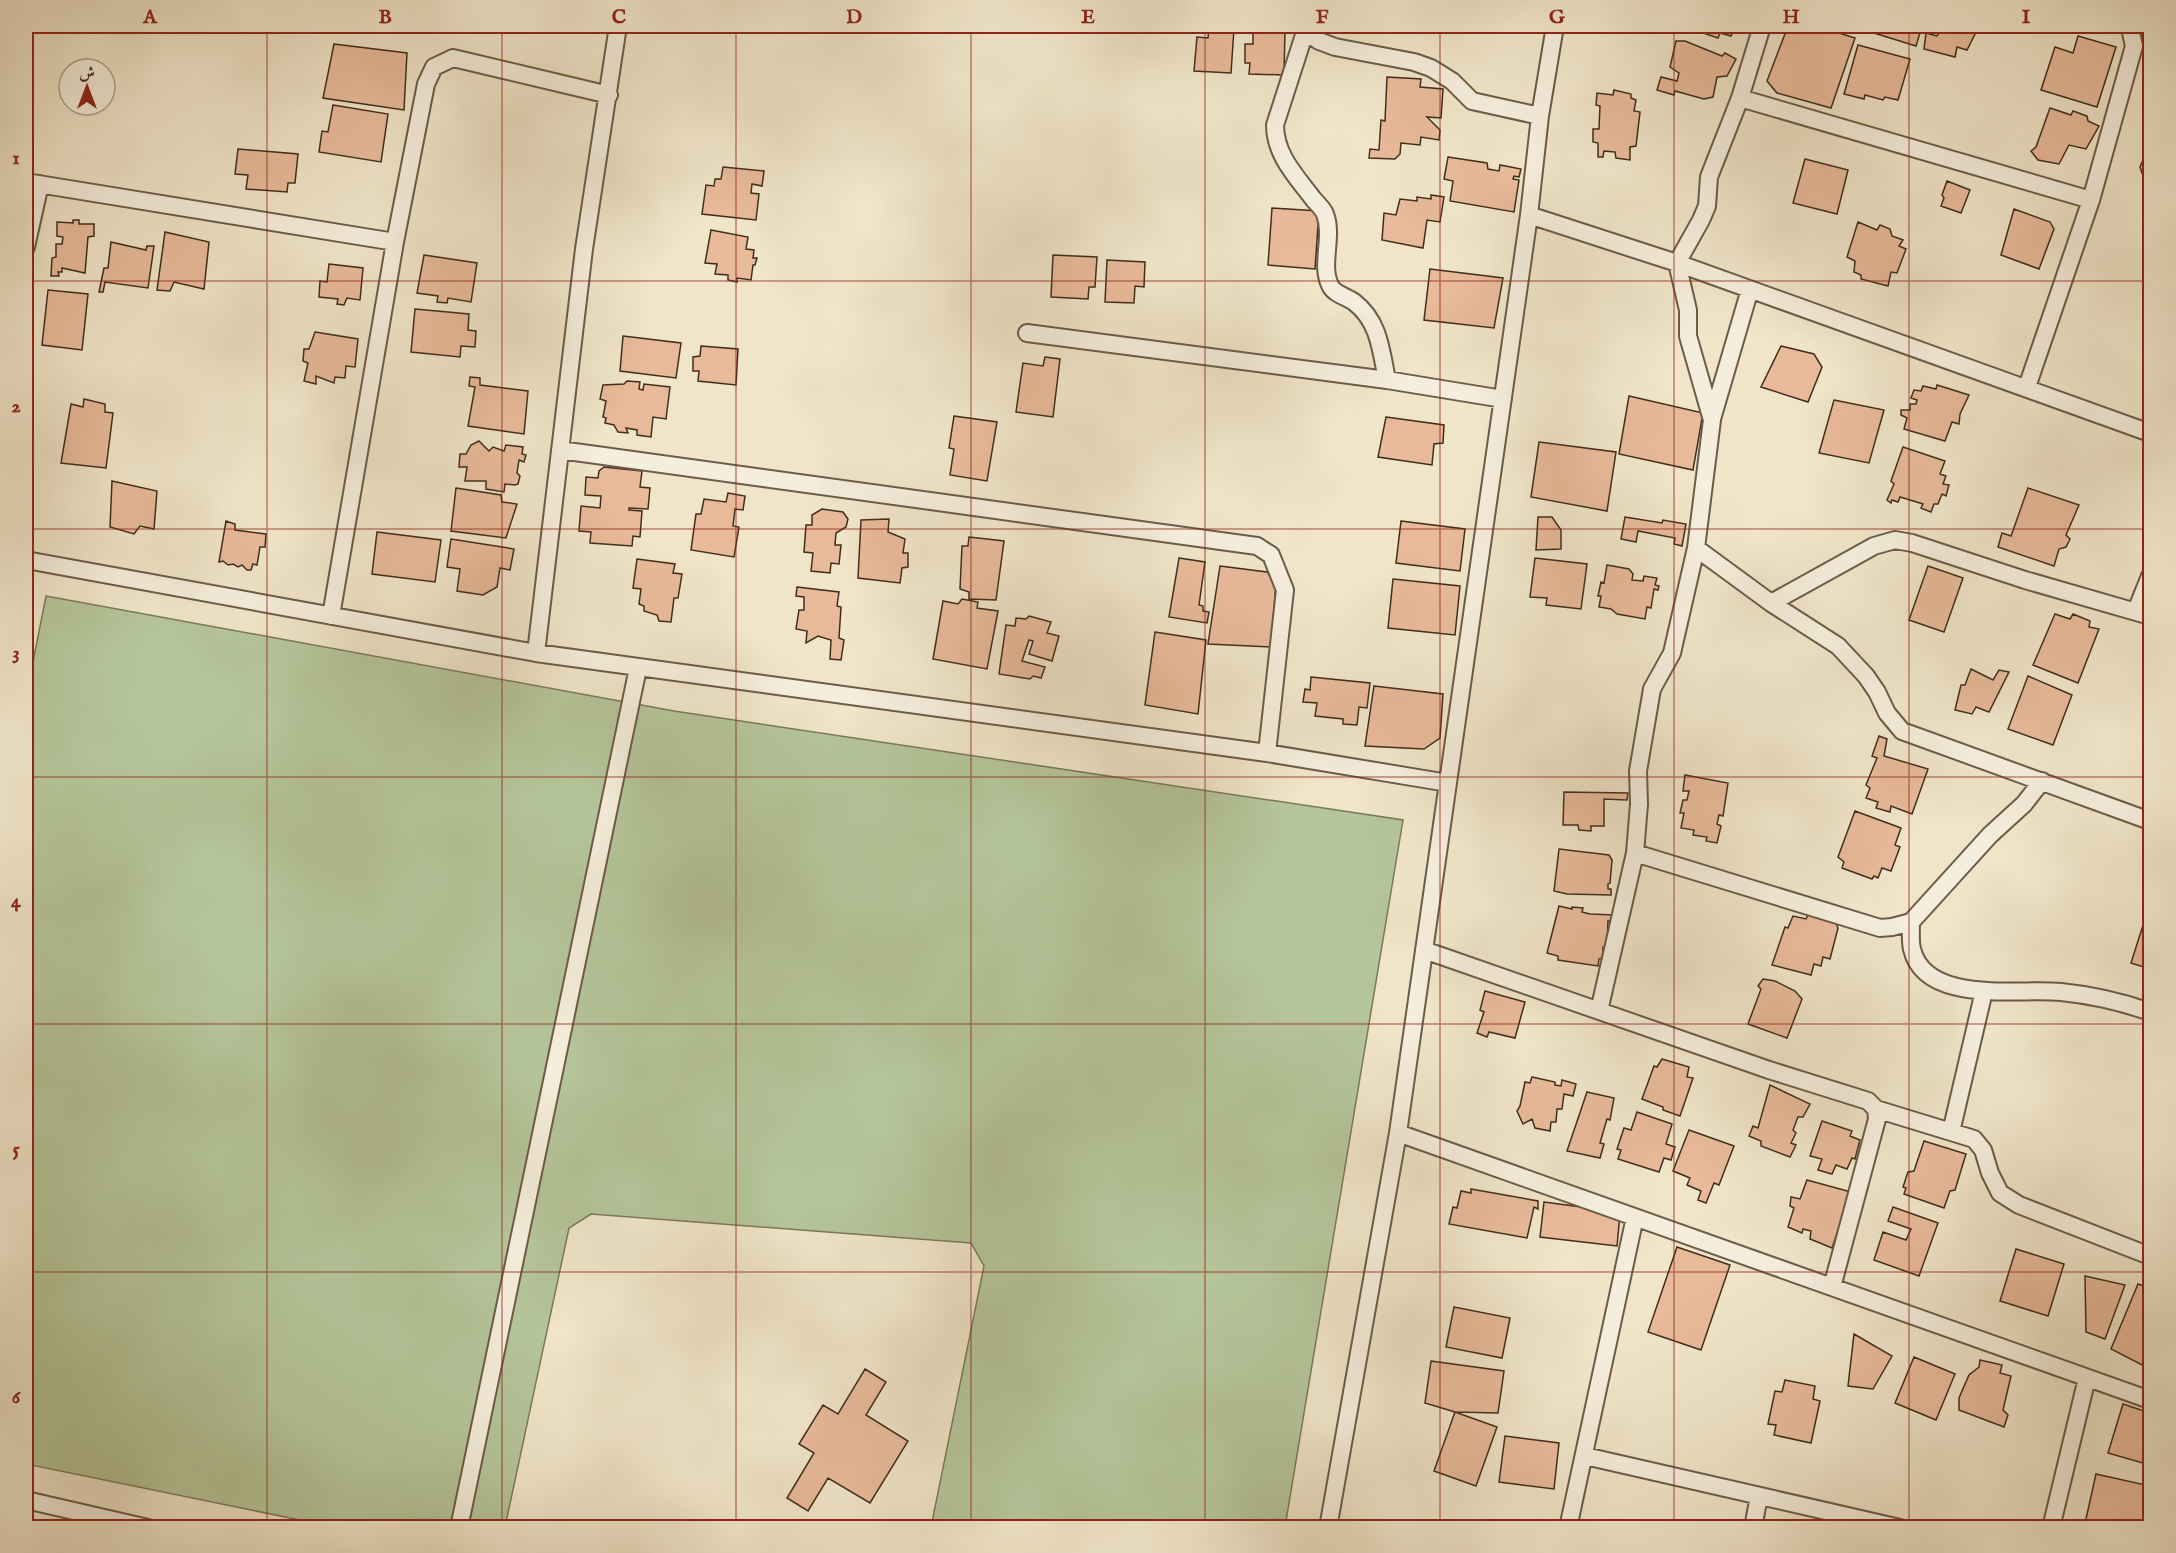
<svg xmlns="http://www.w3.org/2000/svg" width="2176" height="1553" font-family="'IM FELL English',Amiri,serif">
	<rect width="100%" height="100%" fill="#f0e5c9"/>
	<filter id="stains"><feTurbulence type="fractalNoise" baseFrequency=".00333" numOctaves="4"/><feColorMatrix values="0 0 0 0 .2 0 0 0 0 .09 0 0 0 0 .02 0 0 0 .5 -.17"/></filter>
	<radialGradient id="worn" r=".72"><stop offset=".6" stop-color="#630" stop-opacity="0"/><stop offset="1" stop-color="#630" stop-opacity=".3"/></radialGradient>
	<!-- green -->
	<path fill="#b5c59a" stroke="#7a795b" stroke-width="1.5" d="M46,596L674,711L1403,820L1285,1527H931L984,1266L971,1243L591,1214L569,1228L505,1527H334L26,1464V697Z"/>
	<!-- building -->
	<path fill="#e8ba9a" stroke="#402d1c" stroke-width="1.5" d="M1683,26H1735L1731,36L1720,33L1718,38Z
		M1788,26H1817L1855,38L1831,108L1777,93L1767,81Z
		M1862,26H1922L1916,46L1861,29Z
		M1937,26H1979L1967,50L1957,47L1955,57L1924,49L1926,33L1937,36L1943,28Z
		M1209,27L1234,29L1231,73L1194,71L1197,37L1208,38Z
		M1253,30H1285L1284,75L1249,74L1250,63H1245V44H1253Z
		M2078,36L2116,47L2097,107L2041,90L2055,47L2073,53Z
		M1676,41H1685L1722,56L1725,53L1736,59L1727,76L1717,77L1713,97L1704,99L1675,91L1674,95L1657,90L1661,77L1677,81L1679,73L1670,67Z
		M334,44L407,53L404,110L323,98Z
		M1858,45L1910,59L1898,100L1885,97L1883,100L1865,95L1864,99L1844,94Z
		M1387,77L1421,79L1420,87L1443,89L1441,118L1427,117L1440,130L1439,140L1421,137L1420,145L1401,143L1400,154L1395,159L1369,158L1370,149L1379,150L1381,120L1385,121Z
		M1614,90L1631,94V98L1636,100L1634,111L1640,112L1636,146L1630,147V160L1616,158L1615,152L1604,151L1603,157H1598V143L1593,142V129H1599L1600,106L1596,105L1597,93L1613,95Z
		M333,105L388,114L381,162L319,152L322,131L328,132Z
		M2050,108L2071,115L2073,111L2087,116L2088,121L2099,126L2086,149L2069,145L2059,164L2038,160L2031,151L2036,147Z
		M2148,140H2150V181L2142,173L2140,167L2146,153L2144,149Z
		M238,149L298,154L295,183H288L287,192L246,189L248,175L235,174Z
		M1448,157L1487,163L1488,169L1499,171L1500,165L1521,169L1519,177L1514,176L1513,179L1519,180L1514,212L1450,201L1453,181L1444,179Z
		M1805,159L1848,170L1837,214L1793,203Z
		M723,167L764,171L762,186L752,184L751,193L759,194L756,220L702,214L706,185L714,186L715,179H721Z
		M1947,181L1970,190L1961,213L1941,206L1944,198L1942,195Z
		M1431,195L1444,197L1440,222L1427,220L1423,248L1382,240L1384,213L1396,215L1400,199L1417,201V197L1431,199Z
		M1272,208L1319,211L1315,269L1268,265Z
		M2014,209L2050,222L2054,229L2039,269L2001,255Z
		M73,220H79V224H94V236L88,237L85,273L62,268V272H58L59,276H51L52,258L56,257V244H62L63,237L57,236V222L73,223Z
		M1858,222L1877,230L1880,225L1890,229L1892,236L1903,240L1899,246L1906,249L1897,273L1891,272L1888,286L1861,279V275L1854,272L1855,261L1847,257Z
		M711,230L748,237L746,249L754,250L753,258H757L755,265H753L751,280L737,278V282L728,280V275L715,274L717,264L705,263Z
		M165,232L209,242L204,289L174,282L170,291L157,290Z
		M111,242L146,250L147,246H154L148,288L105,282L103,292H99L104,268H108Z
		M424,255L477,263L471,302L448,298L447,303L437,302L438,296L417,293Z
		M1053,255L1097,257L1095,287H1089L1088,299L1051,297Z
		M1107,260L1145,262L1144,287L1135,286L1134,303L1105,302Z
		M329,264L363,268L360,300L347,298L344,305L337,304L338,299L319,297L320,281L327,282Z
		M1430,269L1503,278L1494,328L1424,320Z
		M48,290L88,294L82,350L42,345Z
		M415,309L469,314L468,330L476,331L475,347L461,346L460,357L411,352Z
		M315,332L358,339L355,367L346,366L345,378L335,377L334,383L316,376V384L304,381L308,363L303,361L304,349H309Z
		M623,336L681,343L676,378L620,371Z
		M701,346L738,349L736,385L698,381L699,371H693V357L700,356Z
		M1781,346L1814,354L1822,367L1808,402L1761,387Z
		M1045,357L1060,359L1053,417L1016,412L1023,363L1043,366Z
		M470,377L480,378V385L528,391L524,434L468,426L475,387L469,386Z
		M627,381L640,382L639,389L643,390L644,384L670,387L666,419L653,417L651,437L637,435V430L626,428L628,433L618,432L614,425L605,423L606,418L603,417L606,401L600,399L603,385L624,384Z
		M1937,385L1969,395L1960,414L1959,424L1952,422L1945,441L1904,429L1907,418L1901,415V410H1910V404H1916L1917,400L1911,398L1914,390L1921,391L1923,386L1936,389Z
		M1629,396L1703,413L1693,470L1619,454Z
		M84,399L105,404V412L113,413L106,468L61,463L71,404L83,407Z
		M1834,400L1884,410L1869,463L1819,453Z
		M954,416L997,422L987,481L950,475L954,449L949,448Z
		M1386,417L1444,425L1443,443L1434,444L1432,465L1378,457Z
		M479,441L489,451L493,447L504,451L506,445L523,447L522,454L526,455L524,462L519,460L517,473L520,476L518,484L515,485L505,484L504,492L486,489V481H465L467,467H459L460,454H466L471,445Z
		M1539,442L1616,452L1607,511L1531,497Z
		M1903,447L1945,461L1940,474L1946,476L1943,484L1949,485L1946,496L1942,494L1938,504H1934L1931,512L1921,508L1923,504L1900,497L1898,502L1892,500L1891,503L1887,500L1894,484L1891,481Z
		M604,467L642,471L640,487L650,488L648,509L629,508V510L642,511L640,537L633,536L632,546L590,543L591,532L579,531L581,506L600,508L601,496L585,495L586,477L598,478L599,471Z
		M112,481L157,491L154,529L140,526L134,534L110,527Z
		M456,488L501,495L502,502L517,504L506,538L451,531Z
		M2028,488L2079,505L2066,535L2070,539L2066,547L2059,549L2054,566L1998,547L2002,533L2011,536Z
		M728,493L745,496L743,510L735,509L733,526L739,527L734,557L691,550L696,514H701L704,499L726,502Z
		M822,509L843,512L848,519L846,527L836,533L835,545H841L839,564L831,563L830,573L811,571L813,553L804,552L806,525H812V515Z
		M1538,517H1552L1561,530V549L1536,550Z
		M1625,517L1662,523L1663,520L1686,524L1682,546L1674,544L1675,538L1638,531L1636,542L1621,539Z
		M889,519L888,532L905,539L903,553H908V567L902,568L900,583L858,578L861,520Z
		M226,521L235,524V530L266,534L265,547H260L257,565L253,564L251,570H247L242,565L238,567L233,564L228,565L223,561L219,562Z
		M1401,521L1465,529L1460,571L1396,563Z
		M377,532L441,540L435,582L372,574Z
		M969,537L1004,541L996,600L969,599V592L960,589L962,546H968Z
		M451,539L514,549L510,570L500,568L497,587L483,595L457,591L460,569L447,567Z
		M1179,558L1205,562L1199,605L1203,606V611L1209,612L1207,623L1169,617Z
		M1535,558L1587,564L1581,609L1546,605L1547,598L1530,597Z
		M637,559L675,564L673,573L682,574L678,598H674L671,622L659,621L657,615L644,611V606L639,604L641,589L633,588Z
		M1607,565L1629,569L1633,574L1632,580L1643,581L1644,576L1657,578L1655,585L1659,586L1658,590L1654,589L1651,608L1647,607L1645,619L1617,614L1611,609L1599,607L1601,596H1598L1601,582L1604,583Z
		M1220,566L1267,572L1276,583L1271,647L1208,644Z
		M1928,566L1963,578L1944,632L1909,620Z
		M1393,579L1460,586L1455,635L1388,628Z
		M797,587L839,592L837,606L841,607L839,638L844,640L841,660L830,659L831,640L818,636L806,643L807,631L796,629L799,610H804V597L796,596Z
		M962,599L978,602L977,608L998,611L987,669L933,659L943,601L958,604Z
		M2055,614L2070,619L2073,614L2090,621L2089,627L2099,629L2078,683L2033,665Z
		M1029,616L1051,622L1047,633L1059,636L1052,661L1029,654L1033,641L1029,640L1022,661L1045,667L1041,678L1033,676L1030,679L999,674L1006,625L1015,626L1016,618L1026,619Z
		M1155,632L1206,640L1198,714L1145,705Z
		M1971,669L1993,680L1999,670L2009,672L1989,712L1976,707L1972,714L1955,710L1961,685H1965Z
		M2028,676L2072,695L2053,745L2008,729Z
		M1311,677L1370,683L1367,708L1359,707L1357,725L1343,724V719L1315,716L1317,703L1303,702L1305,689L1310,690Z
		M1374,686L1443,694L1440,738L1424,749L1365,746Z
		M1879,736L1887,739L1884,756L1928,769L1912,814L1891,806L1890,812L1876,808L1878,802L1866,798L1870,788L1866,785L1877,758L1872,756Z
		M1685,775L1728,783L1723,816L1719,815L1717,824L1721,826L1717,843L1706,841L1707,837L1693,835L1694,830L1681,828L1684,813H1680L1683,800H1687L1689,791H1683Z
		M1564,792L1628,793L1627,800L1604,799V826H1591V831L1579,830L1578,825H1563Z
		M1855,811L1901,828L1895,845L1900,847L1891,871L1882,868L1878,878L1874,876L1872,879L1842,868L1844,862L1838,857Z
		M1559,849L1609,855L1612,860L1610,883L1608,884V889H1611V895L1567,894L1554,891Z
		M1559,906L1572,909V907L1583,908L1582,912L1590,914L1614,915V922L1608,921L1607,946L1603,947V958L1599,959L1598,966L1558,960V956L1547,953Z
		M1809,913L1835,921L1838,928L1830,959L1823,957L1821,966L1814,964L1811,975L1772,965L1785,927L1788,928L1793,916L1806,919Z
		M2146,916L2150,917V969L2131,963Z
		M1763,979L1775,981L1795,991L1802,999L1787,1038L1748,1024L1761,989L1758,986Z
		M1485,991L1525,1002L1515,1038L1489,1032L1487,1037L1477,1033L1484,1012L1480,1010Z
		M1662,1059L1689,1067L1687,1077L1693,1078L1680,1116L1663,1110V1107L1642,1099L1654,1066L1657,1067Z
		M1532,1077L1555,1082V1085L1561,1086L1562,1080L1576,1084L1573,1096L1564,1094L1562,1109H1557L1556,1122H1551L1550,1131L1535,1128L1532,1119L1523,1124L1517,1111L1520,1106L1525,1082L1530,1083Z
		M1770,1085L1810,1104L1803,1117H1798L1793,1130L1796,1133L1791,1143L1796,1145L1790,1157L1761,1146V1141L1749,1136L1753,1126L1758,1128Z
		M1587,1092L1614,1098L1610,1120L1607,1119L1600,1143L1604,1144L1600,1158L1567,1151Z
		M1637,1112L1672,1124L1666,1144L1675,1147L1671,1160L1664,1158L1659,1172L1618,1159L1621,1150L1617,1149L1624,1128L1631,1130Z
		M1822,1121L1852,1131L1850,1136L1860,1140L1855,1159L1852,1158L1847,1169L1836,1165L1832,1174L1818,1170L1822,1159L1810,1156Z
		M1689,1130L1734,1146L1719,1185L1714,1183L1706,1203L1698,1200L1701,1191L1687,1185L1690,1178L1673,1171Z
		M1924,1141L1966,1154L1955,1190L1950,1191L1944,1208L1904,1194L1906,1188L1903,1187L1908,1172L1914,1171Z
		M1807,1180L1851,1192L1832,1248L1810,1239L1811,1231L1803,1229L1802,1233L1788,1227L1794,1208L1790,1206L1791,1197L1800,1199Z
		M1471,1189L1538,1201V1209L1534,1207L1527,1238L1449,1224L1453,1207L1457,1208L1461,1191L1471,1193Z
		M1544,1202L1619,1212L1620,1215L1617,1246L1540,1237Z
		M1893,1207L1938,1223L1919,1276L1874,1260L1883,1232L1906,1240L1911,1229L1888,1221Z
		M1677,1247L1730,1265L1701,1350L1648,1332Z
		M2016,1249L2064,1264L2048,1316L2000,1301Z
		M2085,1276L2125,1285L2105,1339L2086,1332Z
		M2138,1284L2150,1288V1369L2111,1349Z
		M1454,1307L1510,1318L1502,1358L1446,1347Z
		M1854,1334L1892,1356L1873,1389L1848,1386Z
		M1914,1357L1955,1374L1936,1420L1895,1403Z
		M1980,1360L2002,1365L2000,1373L2011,1376L2003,1410L2008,1415L2004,1427L1959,1410V1398L1969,1375L1979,1367Z
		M1431,1361L1504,1371L1498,1413L1455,1412L1425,1403Z
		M865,1369L886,1382L866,1415L908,1441L870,1503L828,1478L808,1511L787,1498L814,1453L799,1444L823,1405L838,1414Z
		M1785,1380L1815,1386L1813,1399L1820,1401L1811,1443L1774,1435L1776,1425L1768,1424L1775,1391L1782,1392Z
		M2123,1404L2150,1413V1465L2108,1453Z
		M1455,1412L1497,1427L1476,1486L1434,1471Z
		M1505,1436L1559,1443L1554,1489L1499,1482Z
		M2096,1474L2150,1486V1507L2146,1528H2084Z"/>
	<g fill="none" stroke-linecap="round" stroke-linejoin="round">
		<!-- street casing -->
		<g stroke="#6c5b47" stroke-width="20">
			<path id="street" d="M1299,26L1319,41L1335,47L1414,62L1431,68L1452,81L1472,101L1540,116
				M1305,32L1275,125C1275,155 1296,176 1314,200C1318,204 1323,209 1325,214C1334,237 1319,266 1331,287C1335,294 1347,297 1354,302C1379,321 1381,350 1387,380
				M1740,98L2091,200L2027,387
				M26,182L395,242
				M2091,200L2134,46L2130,28L2127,26
				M1529,215L1677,263L2150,433
				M26,247L40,184
				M1027,333L1387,380L1503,399
				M1712,419L1750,289
				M560,450L1257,546L1271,555L1285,590L1267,753
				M1696,548L1771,603L1838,646L1866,676L1877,692L1887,713L1902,731L2150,821
				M26,560L536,653L1267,753L1448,783
				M1771,603L1874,546L1895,540L1912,543L2025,580L2150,616
				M2136,611L2150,576
				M331,616L395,242L426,84L434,67L453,58L609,95
				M536,653L584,249L618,26
				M1635,853L1880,928L1892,927L1911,922L1990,835L2024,804L2042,781
				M1911,922C1911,931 1910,941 1912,949C1925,1005 2019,988 2061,992C2091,995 2122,1002 2150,1012
				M1424,950L1769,1070L1868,1101L1876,1109L1974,1139L1983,1150L1990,1173L2000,1193L2019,1205L2150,1256
				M1599,1011L1635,853L1639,804L1638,771L1652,689L1672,653L1696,548L1712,420L1688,336V310L1677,263L1701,220L1707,206L1709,177L1740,98L1762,26
				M1951,1132L1984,991
				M1398,1133L2150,1400
				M1832,1287L1877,1119L1876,1109
				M1585,1456L1900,1528
				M26,1500L148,1528
				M459,1528L638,668
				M1328,1528L1398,1133L1529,215L1540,116L1555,26
				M1568,1528L1635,1217
				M1753,1528L1759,1496
				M2051,1528L2087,1378"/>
		</g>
		<!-- street -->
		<use href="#street" stroke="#f5eedc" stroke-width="16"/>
	</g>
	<!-- grid -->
	<path fill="none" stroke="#8f2418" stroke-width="1.5" stroke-opacity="0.55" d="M267,26V1528M502,26V1528M736,26V1528M971,26V1528M1205,26V1528M1440,26V1528M1674,26V1528M1909,26V1528M26,281H2150M26,529H2150M26,777H2150M26,1024H2150M26,1272H2150"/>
	<!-- margin -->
	<rect width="2176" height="1553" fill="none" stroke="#f0e5c9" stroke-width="66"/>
	<!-- north arrow -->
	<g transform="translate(87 87)"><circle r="28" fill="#f5eedc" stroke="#ada18f" stroke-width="1.5"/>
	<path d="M0-4.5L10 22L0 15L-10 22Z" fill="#8f2418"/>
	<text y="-9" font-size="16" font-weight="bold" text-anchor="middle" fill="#402d1c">ش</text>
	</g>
	<rect x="33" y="33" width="2110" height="1487" fill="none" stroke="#8f2418" stroke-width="2"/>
	<g font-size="20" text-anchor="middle" font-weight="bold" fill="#8f2418">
		<text x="150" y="23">A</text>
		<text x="385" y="23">B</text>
		<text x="619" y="23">C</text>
		<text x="854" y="23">D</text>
		<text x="1088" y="23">E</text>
		<text x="1322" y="23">F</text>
		<text x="1557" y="23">G</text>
		<text x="1791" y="23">H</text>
		<text x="2026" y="23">I</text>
		<text x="16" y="164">1</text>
		<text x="16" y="412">2</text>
		<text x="16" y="659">3</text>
		<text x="16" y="907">4</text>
		<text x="16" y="1155">5</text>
		<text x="16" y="1403">6</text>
	</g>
	<rect width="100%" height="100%" filter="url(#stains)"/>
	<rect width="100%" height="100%" fill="url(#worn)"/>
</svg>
